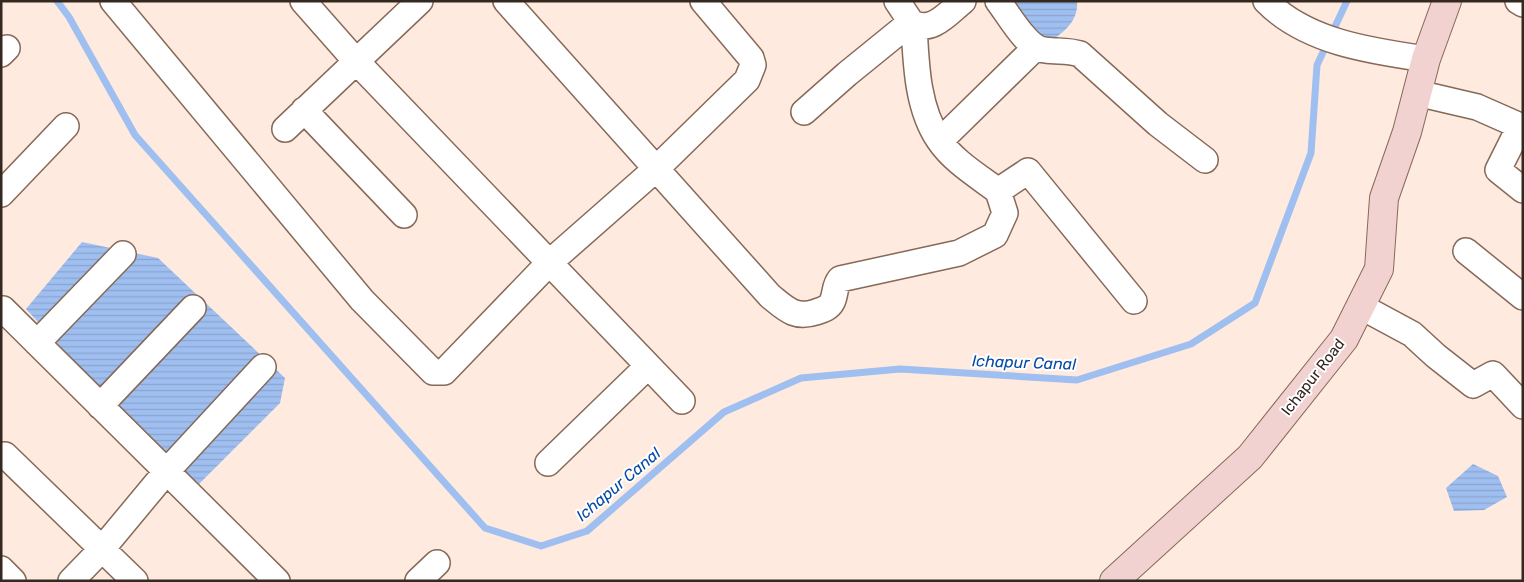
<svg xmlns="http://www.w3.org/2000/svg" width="1524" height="582" font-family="Rubik,sans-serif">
	<defs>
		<pattern id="water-rules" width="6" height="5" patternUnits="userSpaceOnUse" patternTransform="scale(1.25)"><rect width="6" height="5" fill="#9fbff0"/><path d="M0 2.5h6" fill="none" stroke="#8aa4ce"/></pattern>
	</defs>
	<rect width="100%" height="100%" fill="#feeade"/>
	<!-- water -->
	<path fill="url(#water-rules)" d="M1013,1H1077C1079,22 1062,34 1046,44Z
		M82,242L158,258L285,378L280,403L193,490L26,309Z
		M1473,464L1498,476L1507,497L1484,510L1454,511L1446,488Z"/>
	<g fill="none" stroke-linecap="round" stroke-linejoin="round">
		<!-- stream -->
		<path stroke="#9fbff0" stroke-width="7" d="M57,1L69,17L135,135L485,528L541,546L587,531L724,412L801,378L900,369L1077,380L1191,344L1255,303L1311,153L1317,65L1347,1"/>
		<!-- street casing -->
		<g stroke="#866958" stroke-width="28">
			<path id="street" d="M113,1L362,300L433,372H444L549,263L657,168L747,80L753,65L751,58L703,1
				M303,1L355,60L682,401
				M506,1L770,296C786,309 795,319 816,312C822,310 829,308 832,302C836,294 834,286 840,279L959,253L995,235L1005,213L998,191L1028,171L1134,301
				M897,1L911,22C931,35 948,13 963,1
				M998,1C1009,15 1027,49 1045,50C1058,52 1067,50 1080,54L1158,124L1205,160
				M1266,1C1306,42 1371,51 1426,59
				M1518,1L1523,4
				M914,25C916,63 917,108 939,140C953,161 978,176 998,191
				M1,54L7,48
				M1417,93L1477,107L1520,126L1498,170L1523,190
				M304,110L404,215
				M804,112L847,74L911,22
				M285,129L420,1
				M940,141L1036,47
				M1,194L66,126
				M1466,251L1523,297
				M1360,306L1412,334L1436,356L1473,385L1493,374L1523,406
				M3,309L277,581
				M37,343L123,254
				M100,406L193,308
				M5,455L135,581
				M548,463L648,366
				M1,569L13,581
				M71,581L102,549L166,472L263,367
				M418,581L437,563"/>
		</g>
		<!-- secondary casing -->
		<g stroke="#866958" stroke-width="30">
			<path id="secondary" d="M1114,581L1250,457L1344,339L1379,269L1384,198L1407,132L1426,59L1447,1"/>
		</g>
		<!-- street -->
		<use href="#street" stroke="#fff" stroke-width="25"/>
		<!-- secondary -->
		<use href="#secondary" stroke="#f2d1d1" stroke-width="28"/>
	</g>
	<g text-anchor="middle" stroke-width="4" stroke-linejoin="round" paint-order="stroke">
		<!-- street labels -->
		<g font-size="15" fill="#352821" stroke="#fff">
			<text transform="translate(1313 377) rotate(-52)" y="5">Ichapur Road</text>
		</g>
		<!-- water labels -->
		<g font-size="16" font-style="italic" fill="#064ba6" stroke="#fff">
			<text transform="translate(1024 362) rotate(2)" y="6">Ichapur Canal</text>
			<text transform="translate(618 484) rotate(-40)" y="6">Ichapur Canal</text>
		</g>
	</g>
	<!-- border -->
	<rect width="1524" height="582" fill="none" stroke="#352821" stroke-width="5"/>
</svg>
